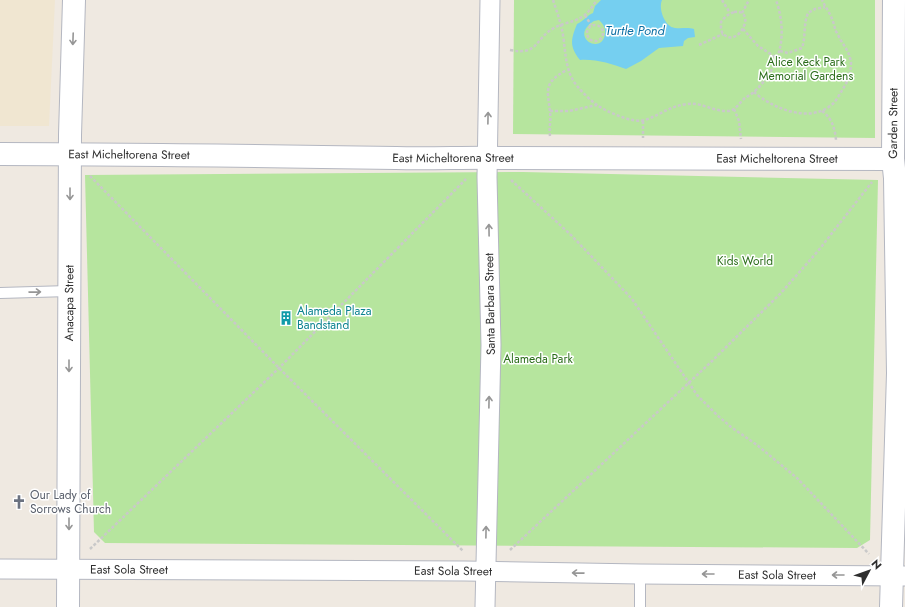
<svg xmlns="http://www.w3.org/2000/svg" width="905" height="607" font-family="Jost,sans-serif">
	<rect width="100%" height="100%" fill="#efe9e1"/>
	<polygon fill="#f0e6d1" points="0,0 55,0 49,126 0,126"/>
	<g fill="#b6e59e">
		<polygon points="514,0 875,0 875,138 513,134"/>
		<polygon points="523,172 878,180 870,540 857,548 105,543 94,532 85,175"/>
	</g>
	<path fill="#75cff0" fill-rule="evenodd" d="M601,0h61c-4,9 3,27 13,28 7,1 12,-1 19,1l1,8 -7,1 -4,3 -1,5 -24,2 -18,13 -15,8c-15,-5 -29,-10 -46,-9 -11,-14 -9,-21 -3,-36 7,-3 10,-9 16,-11l2,-7zM599,20c4,4 7,8 6,14 -3,22 -37,3 -11,-13z"/>
	<g fill="none" stroke-linecap="round" stroke-linejoin="round">
		<defs>
			<g id="lane">
				<polyline points="0,293 69,291"/>
				<polyline points="640,607 640,574"/>
			</g>
			<g id="street">
				<path id="s1" d="M0,569l465,2 175,3 265,2"/>
				<polyline points="485,607 491,345 487,177 490,0"/>
			</g>
			<g id="secondary">
				<path id="s2" d="M0,154c132,0 264,2 396,4 37,1 74,-1 111,0l386,1"/>
				<path id="s3" d="M68,607l2,-472 4,-135"/>
				<path id="s4" d="M891,607l7,-234 -3,-195 -2,-19 1,-159"/>
			</g>
		</defs>
		<use href="#lane" stroke="#b4b7c1" stroke-width="12"/>
		<use href="#street" stroke="#b4b7c1" stroke-width="21"/>
		<use href="#secondary" stroke="#b4b7c1" stroke-width="24"/>
		<g stroke="#c9c9c9" stroke-width="2.5" stroke-dasharray="3 2" stroke-linecap="butt">
			<path d="M553,0c4,12 8,23 10,35 3,19 2,36 14,51 6,7 13,14 20,19 10,7 37,19 48,15 15,-5 25,-14 42,-16 15,-2 27,8 42,7 7,-1 11,-9 16,-13 3,-2 7,-4 10,-7 26,-25 33,-57 21,-91"/>
			<polyline points="722,0 730,13"/>
			<path d="M734,12c23,-3 6,33 -8,24 -6,-3 -5,-9 -5,-14l5,-6z"/>
			<polyline points="742,13 749,0"/>
			<polyline points="585,15 591,25"/>
			<circle cx="595" cy="33" r="8"/>
			<polyline points="743,29 758,46 777,58"/>
			<polyline points="699,45 723,34"/>
			<path d="M510,50c29,6 25,-12 44,-22 11,-6 24,-6 33,-15 4,-4 7,-9 10,-13"/>
			<path d="M780,51l8,2 14,-5c4,-11 1,-23 6,-35l7,-4 10,-2"/>
			<path d="M754,92c18,16 54,31 76,14 5,-3 8,-9 11,-14 6,-9 10,-18 10,-29 -1,-12 -9,-19 -14,-30 -2,-3 -2,-5 -3,-8 -2,-9 -8,-17 -12,-25"/>
			<polyline points="734,109 739,121 741,139"/>
			<polyline points="550,111 569,111 597,105"/>
			<path d="M822,111c10,7 13,18 14,29"/>
			<polyline points="643,121 643,138"/>
			<path d="M550,136c-1,-8 1,-17 0,-25 -3,-22 -6,-29 17,-41"/>
			<polyline points="90,176 279,368 463,551"/>
			<polyline points="511,180 571,235 632,299 689,383 697,395 717,415 731,427 757,445 797,478 869,554"/>
			<polyline points="90,549 279,368 466,179"/>
			<polyline points="510,550 711,362 780,294 818,251 872,182"/>
		</g>
		<use href="#lane" stroke="#fff" stroke-width="10"/>
		<use href="#street" stroke="#fff" stroke-width="19"/>
		<use href="#secondary" stroke="#fff" stroke-width="22"/>
	</g>
	<defs><path id="oneway-shaft" d="M-6 0H5M1.5-3L5.5 0L1.5 3" fill="none" stroke-width="1.6" stroke-linecap="round" stroke-linejoin="round"/></defs>
	<g stroke="#969696">
		<use href="#oneway-shaft" transform="translate(73 39) rotate(92)"/>
		<use href="#oneway-shaft" transform="translate(488 118) rotate(-89)"/>
		<use href="#oneway-shaft" transform="translate(70 194) rotate(90)"/>
		<use href="#oneway-shaft" transform="translate(489 230) rotate(-91)"/>
		<use href="#oneway-shaft" transform="translate(35 292) rotate(-1)"/>
		<use href="#oneway-shaft" transform="translate(69 366) rotate(90)"/>
		<use href="#oneway-shaft" transform="translate(489 402) rotate(-89)"/>
		<use href="#oneway-shaft" transform="translate(69 524) rotate(90)"/>
		<use href="#oneway-shaft" transform="translate(486 532) rotate(-89)"/>
		<use href="#oneway-shaft" transform="translate(578 573) rotate(-179)"/>
		<use href="#oneway-shaft" transform="translate(708 574) rotate(-180)"/>
		<use href="#oneway-shaft" transform="translate(838 575) rotate(-180)"/>
	</g>
	<defs>
		<symbol id="building-bare" viewBox="-9 -9 18 18"><path d="M-4-6H4V6H1V3H-1V6H-4ZM-2.5-4.3h1.7v1.8h-1.7ZM.8-4.3h1.7v1.8H.8ZM-2.5-1h1.7V.8h-1.7ZM.8-1h1.7V.8H.8Z" fill="#0f9aa8" stroke="#fff" stroke-width="2.5" paint-order="stroke"/></symbol>
		<symbol id="church-bare" viewBox="-9 -9 18 18"><path d="M-1.2-6h2.4v3.5h3.3v2.4h-3.3V6h-2.4V-.1h-3.3v-2.4h3.3Z" fill="#6b7280" stroke="#fff" stroke-width="2.5" paint-order="stroke"/></symbol>
	</defs>
	<g fill-rule="evenodd">
		<use href="#building-bare" x="276" y="308" width="20" height="20"/>
		<use href="#church-bare" x="9" y="492" width="20" height="20"/>
	</g>
	<g text-anchor="middle" stroke-width="3" stroke-linejoin="round" paint-order="stroke">
		<g font-size="12" fill="#2c6e1b" stroke="#fff">
			<text x="806" y="66">Alice Keck Park<tspan x="806" dy="14">Memorial Gardens</tspan></text>
			<text x="745" y="265">Kids World</text>
			<text x="538" y="363">Alameda Park</text>
		</g>
		<g font-size="12" fill="#2e2e2e" stroke="#fff">
			<text dy="4" stroke="none"><textPath href="#s4" startOffset="484">Garden Street</textPath></text>
			<text dy="4" stroke="none"><textPath href="#s2" startOffset="129">East Micheltorena Street</textPath></text>
			<text dy="4" stroke="none"><textPath href="#s2" startOffset="453">East Micheltorena Street</textPath></text>
			<text dy="4" stroke="none"><textPath href="#s2" startOffset="777">East Micheltorena Street</textPath></text>
			<text dy="4" stroke="none"><textPath href="#s3" startOffset="304">Anacapa Street</textPath></text>
			<text transform="translate(490 304) rotate(-91)" y="4">Santa Barbara Street</text>
			<text dy="4" stroke="none"><textPath href="#s1" startOffset="129">East Sola Street</textPath></text>
			<text dy="4" stroke="none"><textPath href="#s1" startOffset="453">East Sola Street</textPath></text>
			<text dy="4" stroke="none"><textPath href="#s1" startOffset="777">East Sola Street</textPath></text>
		</g>
		<g font-size="12" fill="#0d838f" stroke="#fff" text-anchor="start">
			<text x="297" y="315">Alameda Plaza<tspan x="297" dy="14">Bandstand</tspan></text>
		</g>
		<g font-size="12" fill="#5b616d" stroke="#fff" text-anchor="start">
			<text x="30" y="499">Our Lady of<tspan x="30" dy="14">Sorrows Church</tspan></text>
		</g>
		<g font-size="13" font-style="italic" fill="#0d6fa3" stroke="#fff">
			<text x="635" y="35">Turtle Pond</text>
		</g>
	</g>
	<g transform="translate(869 571) rotate(49)" stroke="#ffffff" stroke-width="3" paint-order="stroke">
	<path d="M0-3L7 15L0 10L-7 15Z" fill="#2e2e2e"/>
	<text y="-6" font-size="11" font-weight="bold" text-anchor="middle" fill="#2e2e2e">N</text>
	</g>
</svg>
